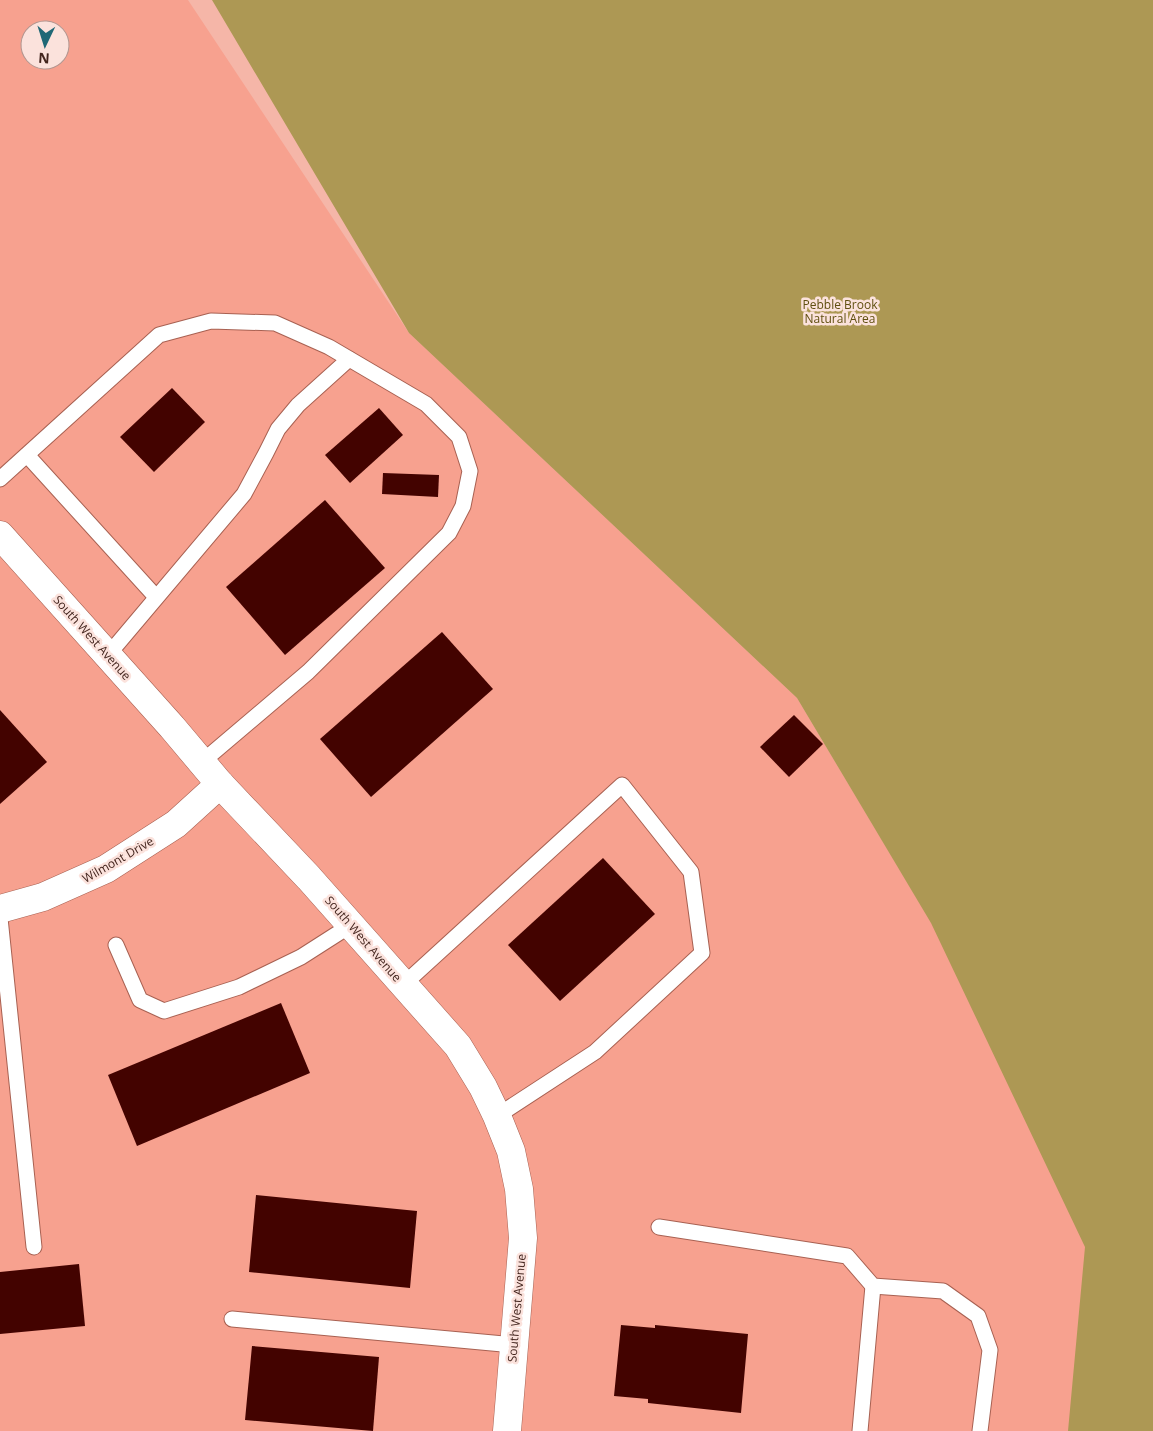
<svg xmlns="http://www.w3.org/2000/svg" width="1153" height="1431" font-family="'Open Sans',sans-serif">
	<rect width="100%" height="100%" fill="#f5b6a8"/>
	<path fill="#f7a18f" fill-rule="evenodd" d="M0,0h188l221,333 388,365 318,532 -17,201h-1098zM30,30h30v30h-30z"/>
	<polygon fill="#ad9854" points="212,0 1153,0 1153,1431 1068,1431 1085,1247 931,923 797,698 409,333"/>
	<g fill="#430300">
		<polygon points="172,388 205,422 154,472 120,437"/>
		<polygon points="379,408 403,435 350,483 325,455"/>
		<polygon points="383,473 439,475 438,497 382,494"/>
		<polygon points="325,500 385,568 285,655 226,587"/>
		<polygon points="442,632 493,689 371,797 320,739"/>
		<polygon points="0,710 47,762 0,804"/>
		<polygon points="794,715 823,744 789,777 760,747"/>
		<polygon points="603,858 655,914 560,1001 508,945"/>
		<polygon points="281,1003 310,1073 137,1146 108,1075"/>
		<polygon points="256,1195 417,1211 410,1288 249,1272"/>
		<polygon points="79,1264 85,1326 0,1334 0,1272"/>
		<polygon points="621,1325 655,1328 655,1325 748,1334 741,1413 648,1403 648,1399 614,1396"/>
		<polygon points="252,1346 379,1357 373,1431 245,1420"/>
	</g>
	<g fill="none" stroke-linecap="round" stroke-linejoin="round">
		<defs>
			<g id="service">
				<polyline points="27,455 156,597"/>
				<polyline points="0,479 159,335 211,321 275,323 329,347 426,404 459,437 470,471 463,506 449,533 308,672 202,762"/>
				<polyline points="108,655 244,494 266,453 278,429 298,405 349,359"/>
				<polyline points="0,918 34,1247"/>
				<polyline points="116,945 140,1000 164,1011 239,987 301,957 351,925"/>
				<polyline points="403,985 622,785 691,872 702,953 595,1052 497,1116"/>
				<polyline points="659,1227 847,1256 873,1286 943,1291 978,1316 990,1350 980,1431"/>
				<polyline points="232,1319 514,1345"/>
				<polyline points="860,1431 873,1286"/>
			</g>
			<g id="minor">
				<polyline points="0,535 172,727 220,784 309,878 458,1046 483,1087 497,1116 511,1151 519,1189 523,1238 507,1431"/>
				<polyline points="0,909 43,897 106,869 176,824 220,784"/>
			</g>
		</defs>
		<use href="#service" stroke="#a86152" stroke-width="17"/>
		<use href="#minor" stroke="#a86152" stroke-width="29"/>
		<use href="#service" stroke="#fff" stroke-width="15"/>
		<use href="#minor" stroke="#fff" stroke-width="28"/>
	</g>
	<g text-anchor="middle" stroke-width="5" stroke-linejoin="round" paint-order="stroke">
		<g font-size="12" fill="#604f10" stroke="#fbe2dc">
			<text x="840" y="309">Pebble Brook<tspan x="840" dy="14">Natural Area</tspan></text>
		</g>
		<g font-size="12" fill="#43251e" stroke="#fbe2dc">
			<text transform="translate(92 638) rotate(48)" y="4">South West Avenue</text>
			<text transform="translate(118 860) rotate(-30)" y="4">Wilmont Drive</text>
			<text transform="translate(363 939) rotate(49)" y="4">South West Avenue</text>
			<text transform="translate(517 1308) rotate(-85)" y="4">South West Avenue</text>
		</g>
	</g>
	<g transform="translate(45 45) rotate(184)"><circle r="24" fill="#fbe2dc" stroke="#b19690"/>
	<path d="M0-4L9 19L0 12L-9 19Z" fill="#206876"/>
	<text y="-8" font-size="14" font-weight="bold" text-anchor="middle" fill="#43251e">N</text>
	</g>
</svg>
